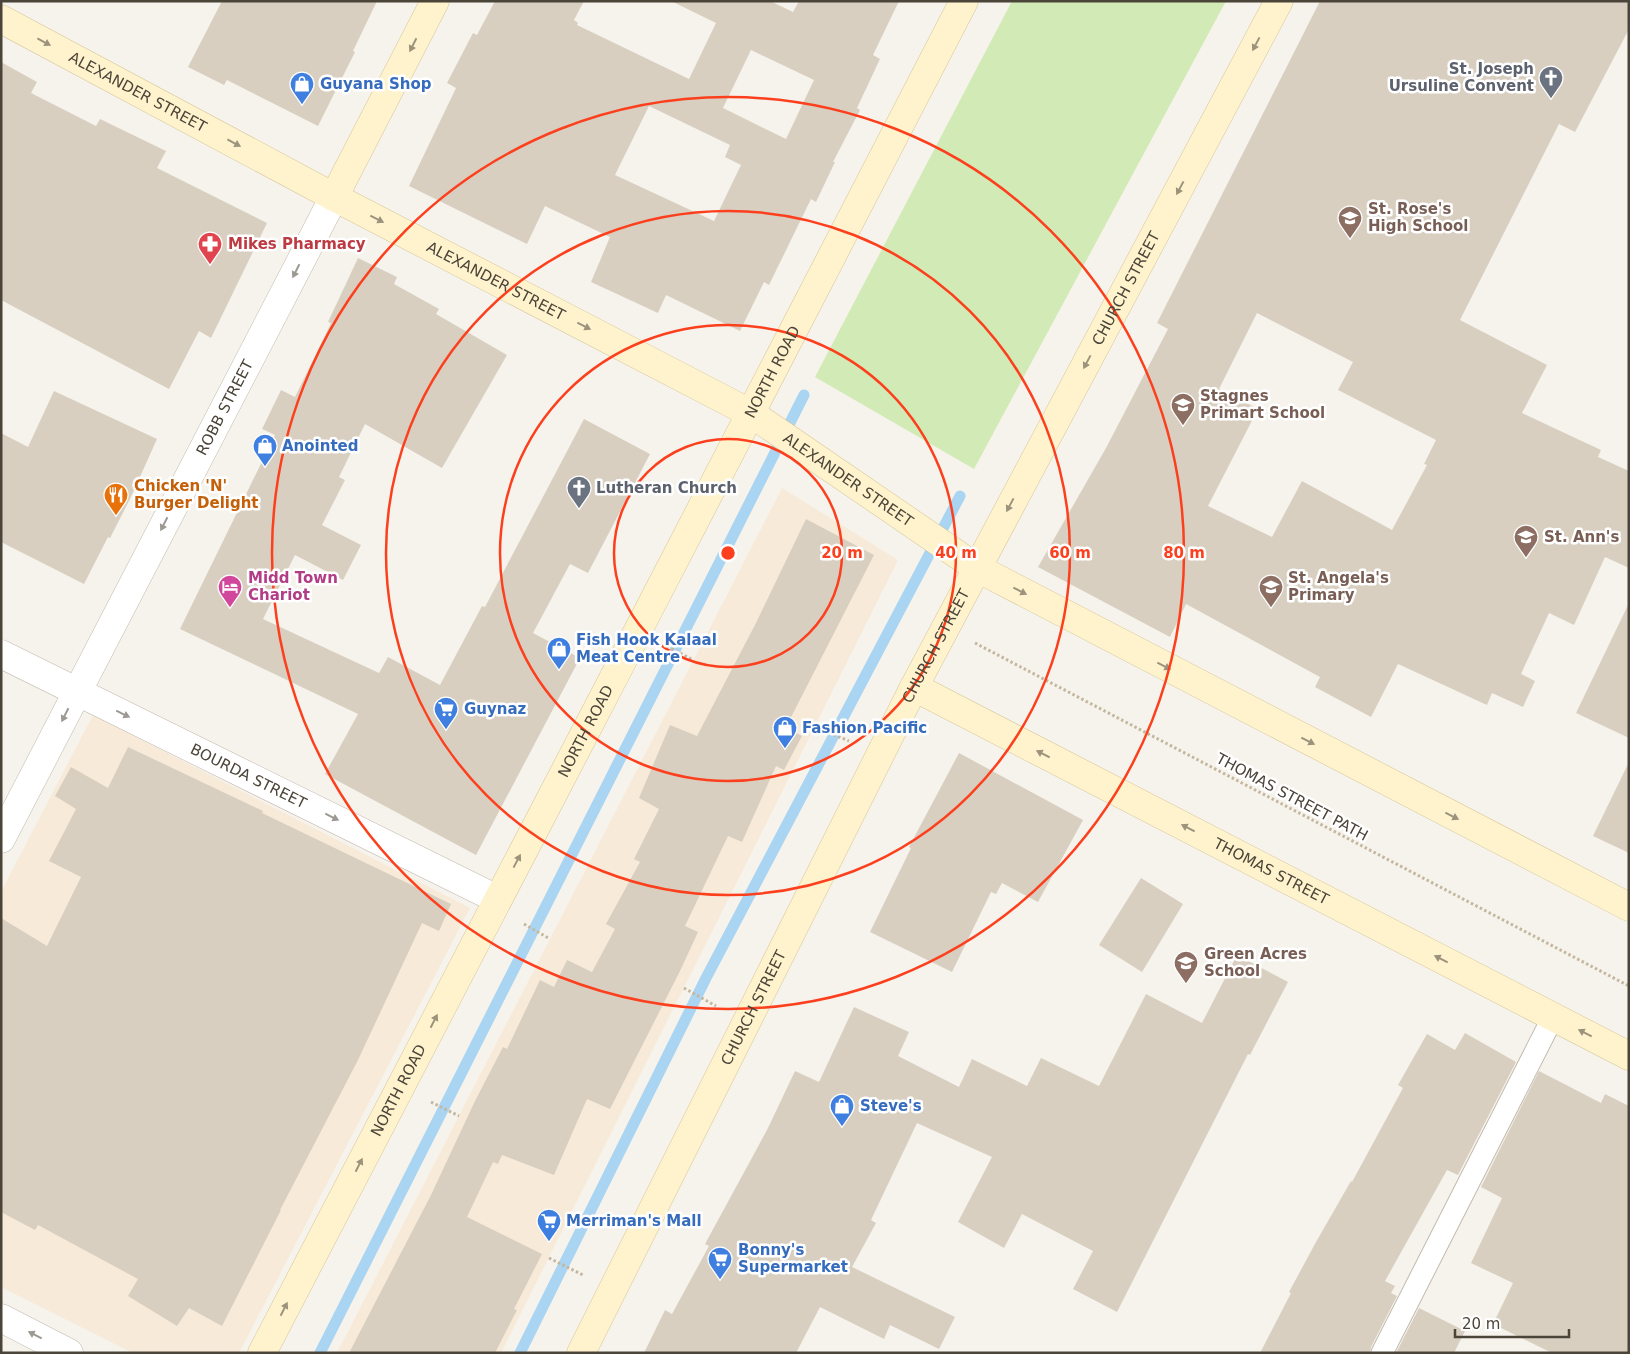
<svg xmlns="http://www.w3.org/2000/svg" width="1630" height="1354" font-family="'DejaVu Sans',sans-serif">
	<rect width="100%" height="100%" fill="#f6f3ec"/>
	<g fill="#f7ead8">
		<polygon points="782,488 898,560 501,1353 337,1353"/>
		<polygon points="93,715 470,908 239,1353 133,1353 1,1287 1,892"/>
	</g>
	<polygon fill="#d2eab5" points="1012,1 1226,1 974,469 815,377"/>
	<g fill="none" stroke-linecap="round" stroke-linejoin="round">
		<g stroke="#a9d4f2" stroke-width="11">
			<polyline points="320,1353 804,395"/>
			<polyline points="520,1353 706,978 960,496"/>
		</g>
	</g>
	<g fill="#d8cfc1" fill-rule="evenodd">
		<polygon points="222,1 377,1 353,51 355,52 318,126 227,80 224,85 188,67"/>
		<path d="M495,1h89l-10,19 4,3 -1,2 112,54 27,-56 -45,-22h99l23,11 6,-11h100l-26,54 7,4 -23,49 3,2 -27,52h2l-19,40 -5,-3 -42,86 -5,-3 -24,49 -74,-36 -8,18 -67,-31 19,-45 -65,-31 -18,38 -118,-58 47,-98 -9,-5 26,-50 4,2zM751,50l63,30 -28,59 -63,-31zM649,106l81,39 -5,12 16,8 -27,56 -99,-46z"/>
		<path d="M1320,1h309v28l-54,103 -16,-8 -99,196 87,45 -25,48 79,37 -3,7 31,14v97l-24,-11 -31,68 -25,-12 -28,61 14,7 -12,26 -31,-14 -5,12 -89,-41 -27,53 -56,-30 5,-10 -134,-73 -16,33 -132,-70 68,-119 62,-119 -11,-6zM1257,313l96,49 -15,28 98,50 -12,24 3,1 -35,65 -90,-49 -30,56 -64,-31 50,-97 -39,-20z"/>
		<polygon points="1,62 37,82 31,93 96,126 100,119 166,151 157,168 267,223 211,338 199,331 169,389 1,300"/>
		<polygon points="358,258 397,277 394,284 439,309 436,314 507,355 442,468 365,424 339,477 345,480 322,525 361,545 343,580 295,555 263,619 379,673 388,657 440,685 482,606 485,607 584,419 650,454 588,573 570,564 533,633 580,658 476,855 325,774 358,714 180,629 275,435 262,429 281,390 295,397 331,323 328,322"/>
		<polygon points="54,391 157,439 130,499 110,538 108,537 84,584 1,542 1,433 28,447"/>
		<polygon points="806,519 874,555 786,727 802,736 784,770 776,766 742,842 728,836 685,926 698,932 680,971 610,1109 587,1099 554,1175 502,1155 498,1164 493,1162 467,1217 542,1254 514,1309 517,1310 495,1353 349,1353 431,1195 475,1101 503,1047 507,1049 540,980 554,987 567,960 592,972 615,929 606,924 640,862 634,859 659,809 639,798 670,725 697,736 756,623"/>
		<polygon points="1629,603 1629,738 1576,713"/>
		<polygon points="128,747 263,811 262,813 451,904 439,931 422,923 358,1060 280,1210 281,1210 222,1326 189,1308 177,1326 128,1296 138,1279 38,1225 35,1230 1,1212 1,918 47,946 81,877 49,861 76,809 55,796 71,767 108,788"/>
		<polygon points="959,753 1083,820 1038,902 1002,883 996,894 991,892 952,972 870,932 911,848 909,847"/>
		<polygon points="1629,762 1629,853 1593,836"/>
		<polygon points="1141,878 1183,904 1142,972 1099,945"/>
		<polygon points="1237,955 1288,982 1250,1055 1248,1054 1117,1312 1073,1289 1093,1251 1022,1214 1004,1248 958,1222 992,1157 917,1123 871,1220 876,1223 852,1267 955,1317 939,1349 890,1325 884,1339 820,1307 796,1353 644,1353 665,1310 672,1314 709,1246 705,1244 767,1130 795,1071 819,1082 854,1007 909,1032 898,1056 959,1087 972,1059 1027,1086 1041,1058 1099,1086 1146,994 1202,1023"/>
		<polygon points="1465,1033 1516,1062 1458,1175 1447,1170 1385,1281 1395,1286 1391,1293 1397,1296 1371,1347 1370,1353 1260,1353 1291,1293 1289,1292 1316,1242 1351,1181 1352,1182 1403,1088 1398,1085 1427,1034 1455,1050"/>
		<polygon points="1539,1071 1601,1103 1605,1094 1629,1106 1629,1353 1552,1353 1493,1324 1513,1283 1471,1263 1502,1198 1481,1187"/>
		<polygon points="1419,1308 1465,1331 1454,1353 1396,1353"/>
	</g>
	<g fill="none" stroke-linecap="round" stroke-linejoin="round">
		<defs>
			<polyline id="lane" points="1382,1353 1553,1017"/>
			<g id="street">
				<path id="s1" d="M1,654l496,245"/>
				<path id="s2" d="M1,839l333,-642"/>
				<polyline points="1,1318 69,1353"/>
			</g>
			<g id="secondary">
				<path id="s3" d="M1,19l333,178 418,217 225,154 652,339"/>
				<polyline points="334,197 435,1"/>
				<path id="s4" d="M914,687l715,369"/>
				<path id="s5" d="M262,1353c234,-451 470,-900 702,-1352"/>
				<path id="s6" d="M581,1353l333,-666 365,-686"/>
			</g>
		</defs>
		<use href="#lane" stroke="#c2bbae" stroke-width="23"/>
		<use href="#street" stroke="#c2bbae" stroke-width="29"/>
		<use href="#secondary" stroke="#d6c79b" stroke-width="29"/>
		<g stroke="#c4b79f" stroke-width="3" stroke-dasharray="2.5 2.5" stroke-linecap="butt">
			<polyline points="975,643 1629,986"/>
			<polyline points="667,646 693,660"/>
			<polyline points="815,727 849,741"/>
			<polyline points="524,924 550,939"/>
			<polyline points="684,988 716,1006"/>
			<polyline points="431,1102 459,1116"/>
			<polyline points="549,1258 583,1275"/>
		</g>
		<use href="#lane" stroke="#fff" stroke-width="21"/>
		<use href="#street" stroke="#fff" stroke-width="28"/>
		<use href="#secondary" stroke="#fff3cd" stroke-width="28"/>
	</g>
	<defs><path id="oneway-solid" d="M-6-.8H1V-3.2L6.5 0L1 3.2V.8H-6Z" transform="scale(1.25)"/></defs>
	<g fill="#9c937c">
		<use href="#oneway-solid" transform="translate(44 42) rotate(28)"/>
		<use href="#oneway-solid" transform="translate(1256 44) rotate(118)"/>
		<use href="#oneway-solid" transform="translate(413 45) rotate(117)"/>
		<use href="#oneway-solid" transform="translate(234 143) rotate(28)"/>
		<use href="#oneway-solid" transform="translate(1180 188) rotate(118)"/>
		<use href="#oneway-solid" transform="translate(377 219) rotate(27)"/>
		<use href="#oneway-solid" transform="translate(584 326) rotate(27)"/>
		<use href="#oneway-solid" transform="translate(1087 362) rotate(118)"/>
		<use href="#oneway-solid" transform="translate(1010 505) rotate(118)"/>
		<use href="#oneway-solid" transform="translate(1020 591) rotate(27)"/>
		<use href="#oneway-solid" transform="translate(1164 666) rotate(27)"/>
		<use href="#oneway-solid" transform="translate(1308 741) rotate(27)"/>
		<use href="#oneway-solid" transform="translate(1043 754) rotate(-153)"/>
		<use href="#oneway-solid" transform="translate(1452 816) rotate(27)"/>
		<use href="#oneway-solid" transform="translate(1188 828) rotate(-153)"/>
		<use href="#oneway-solid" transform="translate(517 861) rotate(-62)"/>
		<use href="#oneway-solid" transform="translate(1441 959) rotate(-153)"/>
		<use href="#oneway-solid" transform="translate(434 1021) rotate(-63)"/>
		<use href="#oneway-solid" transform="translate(1585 1033) rotate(-153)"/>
		<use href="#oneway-solid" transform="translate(359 1165) rotate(-63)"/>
		<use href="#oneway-solid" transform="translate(284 1309) rotate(-63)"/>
	</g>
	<g fill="#9c9892">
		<use href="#oneway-solid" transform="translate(296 271) rotate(117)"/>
		<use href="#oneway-solid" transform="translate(164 524) rotate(117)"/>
		<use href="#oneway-solid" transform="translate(123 714) rotate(26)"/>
		<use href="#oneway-solid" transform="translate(65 715) rotate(117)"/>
		<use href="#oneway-solid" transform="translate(332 817) rotate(26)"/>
		<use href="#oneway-solid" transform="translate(35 1335) rotate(-153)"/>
	</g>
	<g fill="none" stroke="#fc3f1d" stroke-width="2.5">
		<circle cx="728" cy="553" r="114"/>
		<circle cx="728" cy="553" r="228"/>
		<circle cx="728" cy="553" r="342"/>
		<circle cx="728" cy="553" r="456"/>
	</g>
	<defs>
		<symbol id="church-pin" viewBox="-11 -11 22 30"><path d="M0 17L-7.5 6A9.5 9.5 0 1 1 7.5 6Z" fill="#6b7280" stroke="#fff"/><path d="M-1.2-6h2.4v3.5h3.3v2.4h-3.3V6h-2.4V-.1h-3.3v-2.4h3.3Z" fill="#fff"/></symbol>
		<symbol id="shop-pin" viewBox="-11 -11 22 30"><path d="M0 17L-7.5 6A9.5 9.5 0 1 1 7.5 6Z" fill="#3f7fe0" stroke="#fff"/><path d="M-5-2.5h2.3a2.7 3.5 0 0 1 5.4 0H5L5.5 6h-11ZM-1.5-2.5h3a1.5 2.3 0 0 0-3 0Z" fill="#fff"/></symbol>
		<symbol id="school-pin" viewBox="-11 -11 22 30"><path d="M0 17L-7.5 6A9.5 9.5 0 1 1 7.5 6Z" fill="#8d6e63" stroke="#fff"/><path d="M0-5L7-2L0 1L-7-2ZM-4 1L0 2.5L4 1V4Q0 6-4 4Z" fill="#fff"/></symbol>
		<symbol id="pharmacy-pin" viewBox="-11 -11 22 30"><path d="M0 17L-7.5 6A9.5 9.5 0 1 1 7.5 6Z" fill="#e0444e" stroke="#fff"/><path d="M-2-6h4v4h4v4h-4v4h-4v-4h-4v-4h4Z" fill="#fff"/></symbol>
		<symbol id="restaurant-pin" viewBox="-11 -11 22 30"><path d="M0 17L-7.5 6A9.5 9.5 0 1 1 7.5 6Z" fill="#e8710a" stroke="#fff"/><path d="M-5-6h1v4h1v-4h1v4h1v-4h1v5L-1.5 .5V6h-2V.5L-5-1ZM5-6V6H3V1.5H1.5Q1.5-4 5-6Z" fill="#fff"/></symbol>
		<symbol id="hotel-pin" viewBox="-11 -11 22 30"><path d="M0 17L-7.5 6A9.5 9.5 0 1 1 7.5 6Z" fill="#d1479c" stroke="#fff"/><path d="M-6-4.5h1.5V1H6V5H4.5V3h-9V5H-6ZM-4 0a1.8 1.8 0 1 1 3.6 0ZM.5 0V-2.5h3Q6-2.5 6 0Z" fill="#fff"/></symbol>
		<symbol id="supermarket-pin" viewBox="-11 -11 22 30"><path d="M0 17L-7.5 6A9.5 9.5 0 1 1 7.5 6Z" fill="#3f7fe0" stroke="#fff"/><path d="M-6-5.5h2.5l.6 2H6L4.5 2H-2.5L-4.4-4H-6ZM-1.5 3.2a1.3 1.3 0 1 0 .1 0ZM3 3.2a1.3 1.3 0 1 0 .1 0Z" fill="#fff"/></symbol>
	</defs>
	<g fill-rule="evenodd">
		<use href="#church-pin" x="1537" y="64" width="28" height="38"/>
		<use href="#shop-pin" x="288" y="70" width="28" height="38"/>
		<use href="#school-pin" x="1336" y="204" width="28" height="38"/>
		<use href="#pharmacy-pin" x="196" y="230" width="28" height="38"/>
		<use href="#school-pin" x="1169" y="391" width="28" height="38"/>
		<use href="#shop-pin" x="251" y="432" width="28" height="38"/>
		<use href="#church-pin" x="565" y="474" width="28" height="38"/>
		<use href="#restaurant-pin" x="102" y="481" width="28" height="38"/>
		<use href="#school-pin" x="1512" y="523" width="28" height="38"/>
		<use href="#hotel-pin" x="216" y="573" width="28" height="38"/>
		<use href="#school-pin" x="1257" y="573" width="28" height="38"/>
		<use href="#shop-pin" x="545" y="635" width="28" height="38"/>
		<use href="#supermarket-pin" x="432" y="695" width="28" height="38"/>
		<use href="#shop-pin" x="771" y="714" width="28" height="38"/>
		<use href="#school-pin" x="1172" y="949" width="28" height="38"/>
		<use href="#shop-pin" x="828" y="1092" width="28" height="38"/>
		<use href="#supermarket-pin" x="535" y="1207" width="28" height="38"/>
		<use href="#supermarket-pin" x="706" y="1245" width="28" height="38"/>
	</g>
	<g text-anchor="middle" stroke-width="5" stroke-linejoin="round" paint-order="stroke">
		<g font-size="15" font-weight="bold" fill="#5b616d" stroke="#fff" text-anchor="end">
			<text x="1534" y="74">St. Joseph<tspan x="1534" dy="17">Ursuline Convent</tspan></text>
			<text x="596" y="493" text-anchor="start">Lutheran Church</text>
		</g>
		<g font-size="15" font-weight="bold" fill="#366cbe" stroke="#fff" text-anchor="start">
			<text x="320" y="89">Guyana Shop</text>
			<text x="282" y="451">Anointed</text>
			<text x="576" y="645">Fish Hook Kalaal<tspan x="576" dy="17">Meat Centre</tspan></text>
			<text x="464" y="714">Guynaz</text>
			<text x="802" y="733">Fashion Pacific</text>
			<text x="860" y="1111">Steve's</text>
			<text x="566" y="1226">Merriman's Mall</text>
			<text x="738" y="1255">Bonny's<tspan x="738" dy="17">Supermarket</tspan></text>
		</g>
		<g font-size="15" fill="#4b4439" stroke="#fff">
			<text dy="5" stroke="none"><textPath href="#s3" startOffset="155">ALEXANDER STREET</textPath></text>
			<text dy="5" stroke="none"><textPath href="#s3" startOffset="560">ALEXANDER STREET</textPath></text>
			<text dy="5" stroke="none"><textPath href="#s6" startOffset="1196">CHURCH STREET</textPath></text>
			<text dy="5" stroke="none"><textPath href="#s5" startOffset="1106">NORTH ROAD</textPath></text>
			<text dy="5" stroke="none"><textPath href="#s2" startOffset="486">ROBB STREET</textPath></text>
			<text dy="5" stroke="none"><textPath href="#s3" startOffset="965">ALEXANDER STREET</textPath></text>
			<text dy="5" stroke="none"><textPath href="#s6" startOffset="791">CHURCH STREET</textPath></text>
			<text dy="5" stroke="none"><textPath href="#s5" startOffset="701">NORTH ROAD</textPath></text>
			<text dy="5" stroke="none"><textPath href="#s1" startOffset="276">BOURDA STREET</textPath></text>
			<text transform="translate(1292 797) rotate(28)" y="5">THOMAS STREET PATH</text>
			<text dy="5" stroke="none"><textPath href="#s4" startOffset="402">THOMAS STREET</textPath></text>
			<text dy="5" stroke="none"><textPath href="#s6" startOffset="386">CHURCH STREET</textPath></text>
			<text dy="5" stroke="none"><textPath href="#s5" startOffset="296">NORTH ROAD</textPath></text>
		</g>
		<g font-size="15" font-weight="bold" fill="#785e54" stroke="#fff" text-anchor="start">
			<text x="1368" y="214">St. Rose's<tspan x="1368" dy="17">High School</tspan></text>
			<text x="1200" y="401">Stagnes<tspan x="1200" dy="17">Primart School</tspan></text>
			<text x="1544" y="542">St. Ann's</text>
			<text x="1288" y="583">St. Angela's<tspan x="1288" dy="17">Primary</tspan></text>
			<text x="1204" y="959">Green Acres<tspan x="1204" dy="17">School</tspan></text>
		</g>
		<g font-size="15" font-weight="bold" fill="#be3a42" stroke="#fff" text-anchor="start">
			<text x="228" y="249">Mikes Pharmacy</text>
		</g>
		<g font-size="15" font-weight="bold" fill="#c56008" stroke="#fff" text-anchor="start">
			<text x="134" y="491">Chicken 'N'<tspan x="134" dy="17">Burger Delight</tspan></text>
		</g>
		<g font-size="15" font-weight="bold" fill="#b23c85" stroke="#fff" text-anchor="start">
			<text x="248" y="583">Midd Town<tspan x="248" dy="17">Chariot</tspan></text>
		</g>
	</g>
	<circle cx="728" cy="553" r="8" fill="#fc3f1d" stroke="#fff" stroke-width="2.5"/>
	<g font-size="15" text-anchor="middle" font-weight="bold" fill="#fc3f1d" stroke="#fff" stroke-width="5" stroke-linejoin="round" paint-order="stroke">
		<text x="842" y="558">20 m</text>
		<text x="956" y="558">40 m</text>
		<text x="1070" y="558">60 m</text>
		<text x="1184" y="558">80 m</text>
	</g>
	<rect width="1630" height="1354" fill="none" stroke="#4b4439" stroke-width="5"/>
	<path d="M1455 1329v8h114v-8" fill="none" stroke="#4b4439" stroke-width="2.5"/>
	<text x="1462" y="1329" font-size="15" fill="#4b4439" stroke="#ffffff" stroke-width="4" paint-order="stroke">20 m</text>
</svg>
